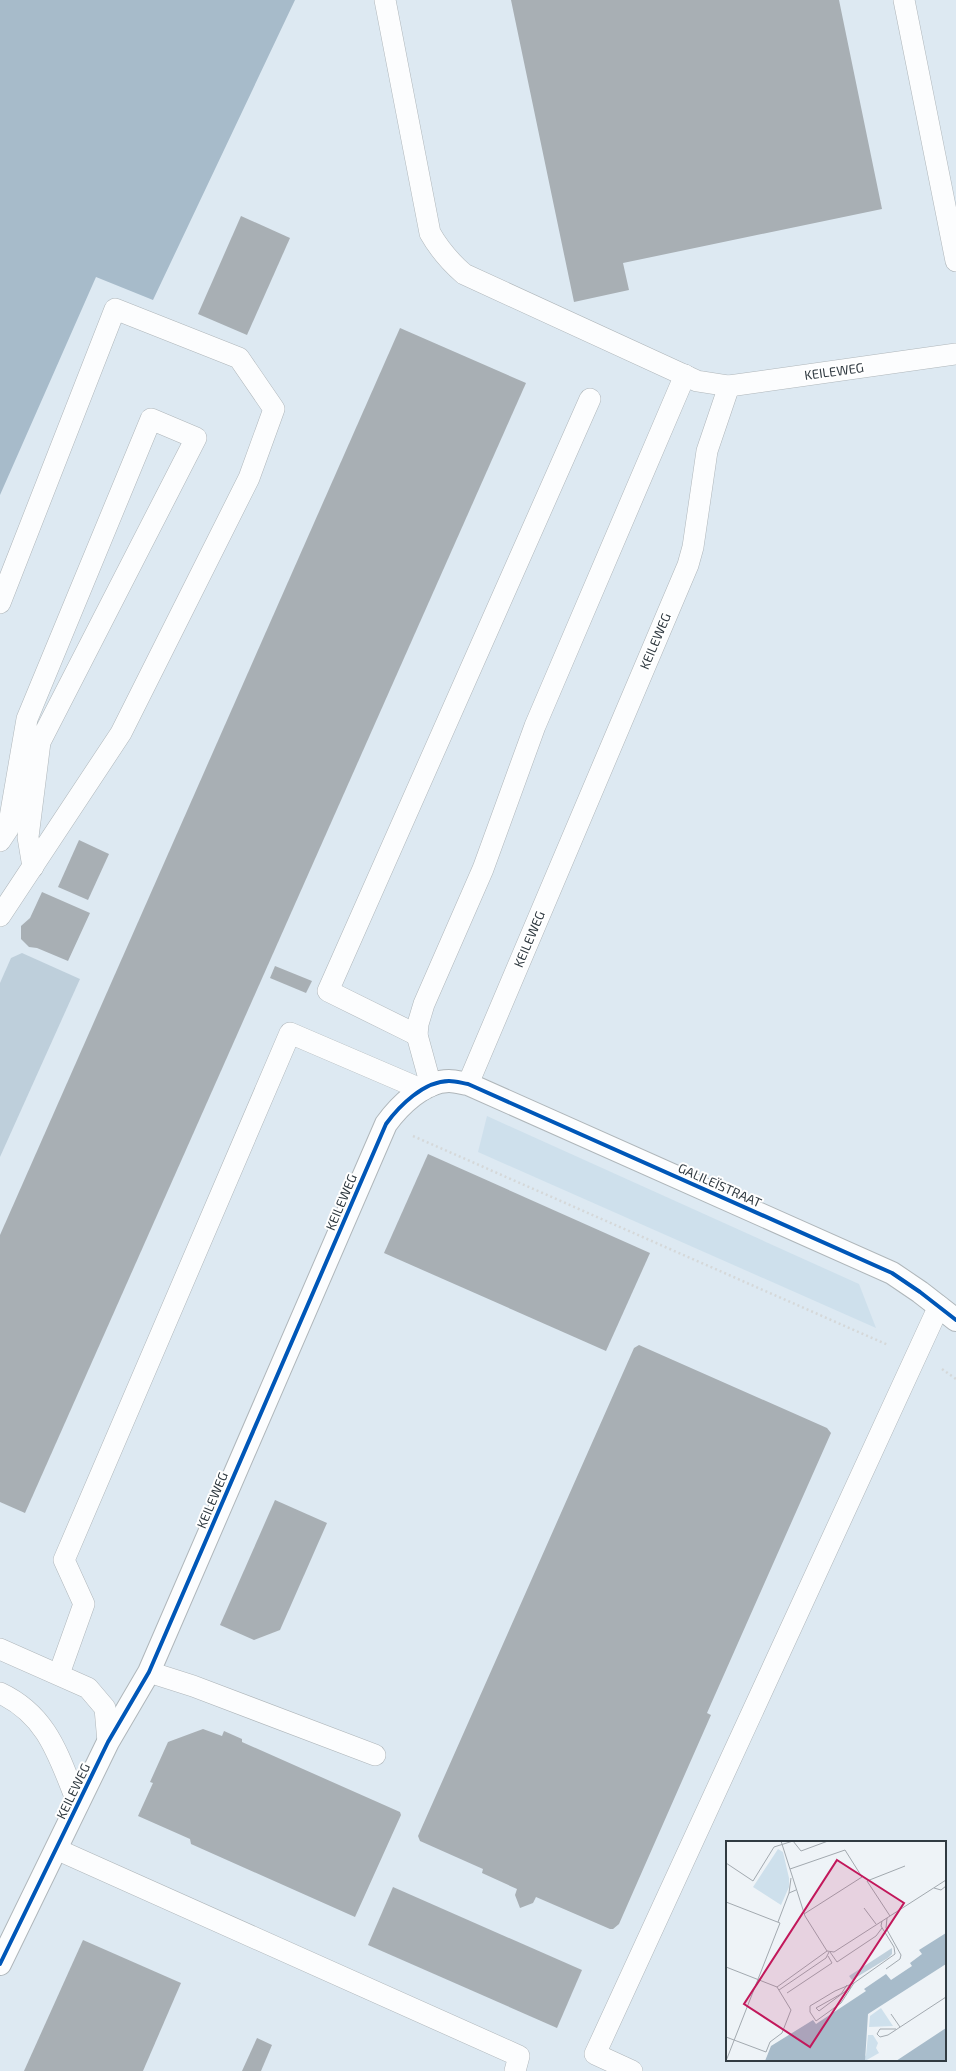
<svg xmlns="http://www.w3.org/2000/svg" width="956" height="2071" font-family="'Exo 2',sans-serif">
	<rect width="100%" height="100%" fill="#eef3f7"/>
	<path fill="#dde9f2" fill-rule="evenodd" d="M0,0h956v2071h-956zM727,1842h218v218h-218z"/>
	<polygon fill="#cee0ec" points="487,1116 859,1284 876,1328 478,1152"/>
	<polygon fill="#becfdb" points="22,953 80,979 0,1157 0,983 11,958"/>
	<polygon fill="#a7bbca" points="0,0 295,0 153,300 96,277 0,495"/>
	<g fill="#a8afb4">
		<polygon points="511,0 839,0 882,209 623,263 629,290 574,302"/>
		<polygon points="241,216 290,238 247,335 198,314"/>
		<polygon points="400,328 526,383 25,1513 0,1502 0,1235"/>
		<polygon points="79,840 109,854 88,900 58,887"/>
		<polygon points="42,892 90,913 68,961 37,948 29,947 21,939 21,926 30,918"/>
		<polygon points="275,966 312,981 306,993 270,978"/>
		<polygon points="428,1154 650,1253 606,1351 384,1253"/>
		<polygon points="639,1345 827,1428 831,1433 707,1713 711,1715 619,1924 613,1929 610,1929 536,1897 533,1903 520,1908 515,1895 517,1889 482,1873 483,1869 420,1841 418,1836 634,1348"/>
		<polygon points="275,1500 327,1523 280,1630 254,1640 220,1625"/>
		<polygon points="203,1729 222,1736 224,1731 242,1739 242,1742 400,1812 401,1815 355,1917 191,1844 190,1839 138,1816 153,1783 150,1782 168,1742"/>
		<polygon points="393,1887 582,1970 557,2028 368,1945"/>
		<polygon points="83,1940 181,1983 143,2071 24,2071"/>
		<polygon points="257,2038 272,2045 261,2071 242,2071"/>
	</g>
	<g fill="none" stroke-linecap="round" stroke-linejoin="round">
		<defs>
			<g id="lane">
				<path d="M385,0l45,233c9,16 19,28 34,41l233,107 32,5 227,-32"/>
				<polyline points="904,0 956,261"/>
				<polyline points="0,603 115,309 239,358 274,409 249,478 121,733 0,916"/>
				<polyline points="0,841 8,829 27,719 151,419 196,438 40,742 28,837 33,867"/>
				<polyline points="417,1035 328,991 590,399"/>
				<polyline points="468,1084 688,565 693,547 707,451 729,386"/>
				<polyline points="431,1086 417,1035 418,1024 424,1004 483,869 535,726 685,375"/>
				<polyline points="0,1649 88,1688 105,1708 108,1742"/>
				<polyline points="149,1672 193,1686 375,1755"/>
				<polyline points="59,1674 84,1604 64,1560 290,1033 423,1090"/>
				<path d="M0,1693c49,23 59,65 78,111"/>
				<polyline points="56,1849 519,2056 515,2071"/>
				<polyline points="632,2071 595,2054 939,1306"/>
			</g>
			<path id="street" d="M0,1964l108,-222 41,-70 237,-548c13,-18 38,-43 63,-43 6,0 13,2 19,3l424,189 28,19 36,28"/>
		</defs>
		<use href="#lane" stroke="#afb6ba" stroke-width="22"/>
		<use href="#street" stroke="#afb6ba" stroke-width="24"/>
		<g stroke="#d5d8d9" stroke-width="2.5" stroke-dasharray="2 3" stroke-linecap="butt">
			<polyline points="413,1136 888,1345"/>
			<polyline points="942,1369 956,1379"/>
		</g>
		<use href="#lane" stroke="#fcfdfe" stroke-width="21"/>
		<use href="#street" stroke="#fcfdfe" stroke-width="22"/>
		<defs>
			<path id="cycleway" d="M0,1964l108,-222 41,-70 237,-548c13,-18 38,-43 63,-43 6,0 13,2 19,3l424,189 28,19 36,28"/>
		</defs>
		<use href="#cycleway" stroke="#fff" stroke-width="6"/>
		<use href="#cycleway" stroke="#0057b8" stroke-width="4"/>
	</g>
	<g text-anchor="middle" stroke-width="4" stroke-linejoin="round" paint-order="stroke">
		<g font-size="13" fill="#313b42" stroke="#fff">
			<text transform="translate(834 371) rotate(-8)" y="5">KEILEWEG</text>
			<text transform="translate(655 641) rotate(-67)" y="5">KEILEWEG</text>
			<text transform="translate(529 939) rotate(-67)" y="5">KEILEWEG</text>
			<text transform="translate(720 1185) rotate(24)" y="5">GALILEÏSTRAAT</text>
			<text transform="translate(341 1202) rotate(-67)" y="5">KEILEWEG</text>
			<text transform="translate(212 1500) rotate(-67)" y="5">KEILEWEG</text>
			<text transform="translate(73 1791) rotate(-64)" y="5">KEILEWEG</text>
		</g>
	</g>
	<g transform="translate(726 1841)">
		<rect width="220" height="220" fill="#eef3f7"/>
		<path d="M52,8l5,3 6,26v9l-8,18 -28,-18zM155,167l12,18 -24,1 1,-11zM142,194h5l5,8 -2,5 3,5 -14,8 -2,-1 3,-5z" fill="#cee0ec"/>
		<path d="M166,107v6l-4,4 -36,22 -3,-4z" fill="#becfdb"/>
		<path d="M220,92v31l-78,50 -3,47h-100l6,-15 42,-26 3,4 50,-33 -2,-2 22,-15 5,6 21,-14 -2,-3 12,-9 -3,-4zM220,187v33h-50z" fill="#a7bbca"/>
		<path fill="none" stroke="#a2a9af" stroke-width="1" d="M55,0l24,75 22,35M0,22l27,18 21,-34 19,-6 8,10 27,-10M64,28l55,-19 17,27 -58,37M65,37l-2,15 7,-3M208,47l7,2 5,-4M0,61l54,21 -54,138M138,67l12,16M164,75l-23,-35 38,-15M52,81l11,-29M104,111l7,10 39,-26 6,-8M0,126l51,20 14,23 -9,23 -12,9 -4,10 -40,-15M160,128l14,-10 1,-4 -15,-27 1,-10M128,142l-13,20 -25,18 -6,-9v-6l25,-15zM128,142l41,-29 -1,-7 -13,-21 1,-5M121,144l-6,9 -25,14 3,3 32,-24M51,146l50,-36 7,1 112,-72M53,149l47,-32 3,-6M61,152l45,-30 -4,-7M165,173l9,13M170,188h-16l-3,5 3,3 8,-2 58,-38"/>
		<path fill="#c2185b" fill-opacity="0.15" stroke="#c2185b" stroke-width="2" d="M111,19l67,43 -94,144 -66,-43z"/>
		<rect width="220" height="220" fill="none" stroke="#313b42" stroke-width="2"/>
	</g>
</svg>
